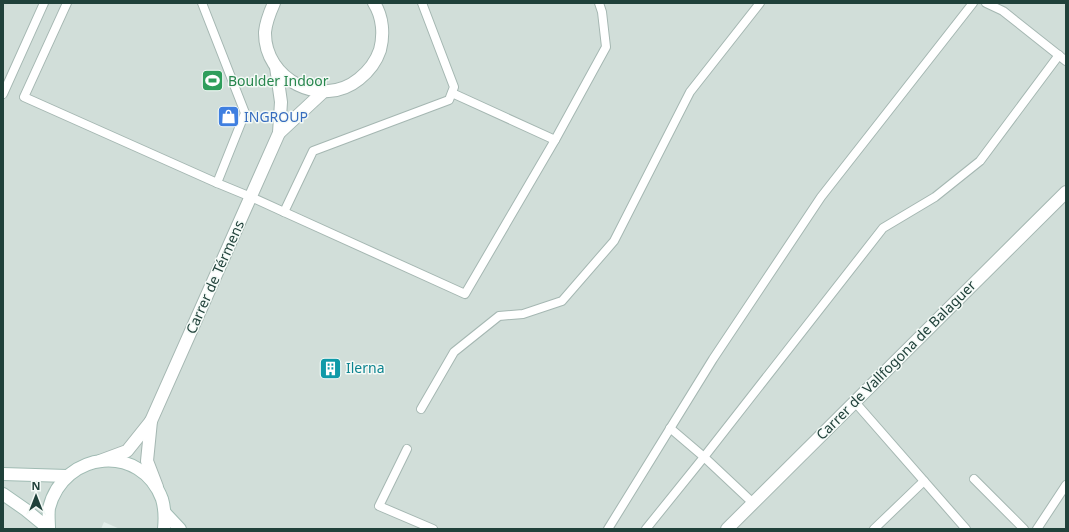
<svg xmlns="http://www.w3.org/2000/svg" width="1069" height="532" font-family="'Noto Sans',sans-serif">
	<rect width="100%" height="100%" fill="#e3eeea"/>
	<polygon fill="#d1ded9" points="3,3 1066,3 1066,529 120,529 104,522 101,529 3,529"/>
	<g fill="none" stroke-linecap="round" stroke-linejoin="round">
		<defs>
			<g id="lane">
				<polyline points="67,3 24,97 217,183"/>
				<polyline points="202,3 245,113 217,183 251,197 284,212 313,151 449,100 454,87 422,3"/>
				<polyline points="986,3 1003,11 1066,61"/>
				<polyline points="452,93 555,140"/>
				<polyline points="3,94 44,3"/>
				<polyline points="284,212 465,294 555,140 606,47 602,12 599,3"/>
				<polyline points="854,401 966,529"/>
				<polyline points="421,409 454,352 499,316 523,314 562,301 614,241 690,92 760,3"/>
				<polyline points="670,428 704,457 753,503"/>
				<polyline points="407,449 379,506 433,529"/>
				<polyline points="974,479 1024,529"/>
				<polyline points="608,529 713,359 821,197 973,3"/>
				<polyline points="646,529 704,457 883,228 935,197 980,161 1059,55"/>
				<polyline points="874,529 924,481"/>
				<polyline points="1037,529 1066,485"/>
			</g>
			<g id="street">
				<path d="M274,3c-4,9 -8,18 -9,29 -1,48 57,77 94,47 10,-8 17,-17 21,-29 4,-15 3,-33 -6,-47"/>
				<polyline points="279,133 323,92"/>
				<polyline points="151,421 147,461 157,487"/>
				<polyline points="100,461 127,451 151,421 279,133 281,102 276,67"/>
				<polyline points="727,529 1066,192"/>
			</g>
			<g id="secondary">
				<polyline points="3,474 67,476"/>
				<polyline points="3,494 26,510 49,529"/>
				<polyline points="165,513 180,529"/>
				<path d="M49,529c0,-7 -1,-15 0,-21 15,-58 92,-65 113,-9 3,10 3,20 2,30"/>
			</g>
		</defs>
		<use href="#lane" stroke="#a5b7b2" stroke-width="10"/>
		<use href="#street" stroke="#a5b7b2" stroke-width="14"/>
		<use href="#secondary" stroke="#a0bbb3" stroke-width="14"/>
		<use href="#lane" stroke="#fff" stroke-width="8"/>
		<use href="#street" stroke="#fff" stroke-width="12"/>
		<use href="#secondary" stroke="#fff" stroke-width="12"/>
	</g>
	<defs>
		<symbol id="stadium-square" viewBox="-11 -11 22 22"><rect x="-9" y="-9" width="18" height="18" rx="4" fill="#2e9e5b" stroke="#f4faf7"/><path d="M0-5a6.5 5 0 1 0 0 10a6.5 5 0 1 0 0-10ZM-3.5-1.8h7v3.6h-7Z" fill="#fff"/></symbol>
		<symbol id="shop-square" viewBox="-11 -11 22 22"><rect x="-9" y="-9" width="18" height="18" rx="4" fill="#3f7fe0" stroke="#f4faf7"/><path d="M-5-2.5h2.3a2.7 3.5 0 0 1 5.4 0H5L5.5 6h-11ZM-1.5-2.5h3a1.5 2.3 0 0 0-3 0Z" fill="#fff"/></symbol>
		<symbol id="building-square" viewBox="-11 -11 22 22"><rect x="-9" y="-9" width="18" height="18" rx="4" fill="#0f9aa8" stroke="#f4faf7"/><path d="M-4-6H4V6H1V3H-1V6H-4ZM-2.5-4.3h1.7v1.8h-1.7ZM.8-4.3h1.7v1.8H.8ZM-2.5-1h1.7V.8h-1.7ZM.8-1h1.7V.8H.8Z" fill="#fff"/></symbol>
	</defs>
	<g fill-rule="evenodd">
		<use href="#stadium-square" x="200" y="68" width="25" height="25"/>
		<use href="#shop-square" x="216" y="104" width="25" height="25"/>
		<use href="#building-square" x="318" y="356" width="25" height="25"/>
	</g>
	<g text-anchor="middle" stroke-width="3" stroke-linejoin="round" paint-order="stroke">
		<g font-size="14" fill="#27864d" stroke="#f4faf7" text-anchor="start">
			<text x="228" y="86">Boulder Indoor</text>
		</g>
		<g font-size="14" fill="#366cbe" stroke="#f4faf7" text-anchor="start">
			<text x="244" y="122">INGROUP</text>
		</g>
		<g font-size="14" fill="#20413a" stroke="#f4faf7">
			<text transform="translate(215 277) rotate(-66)" y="5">Carrer de Térmens</text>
			<text transform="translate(896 360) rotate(-45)" y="5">Carrer de Vallfogona de Balaguer</text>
		</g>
		<g font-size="14" fill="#0d838f" stroke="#f4faf7" text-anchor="start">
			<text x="346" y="373">Ilerna</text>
		</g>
	</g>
	<rect width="1069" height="532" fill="none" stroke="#20413a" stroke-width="8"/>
	<g transform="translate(36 496)" stroke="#f4faf7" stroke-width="3" paint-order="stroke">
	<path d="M0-3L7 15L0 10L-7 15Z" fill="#20413a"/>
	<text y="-6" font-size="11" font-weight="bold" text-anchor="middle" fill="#20413a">N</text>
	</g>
</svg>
